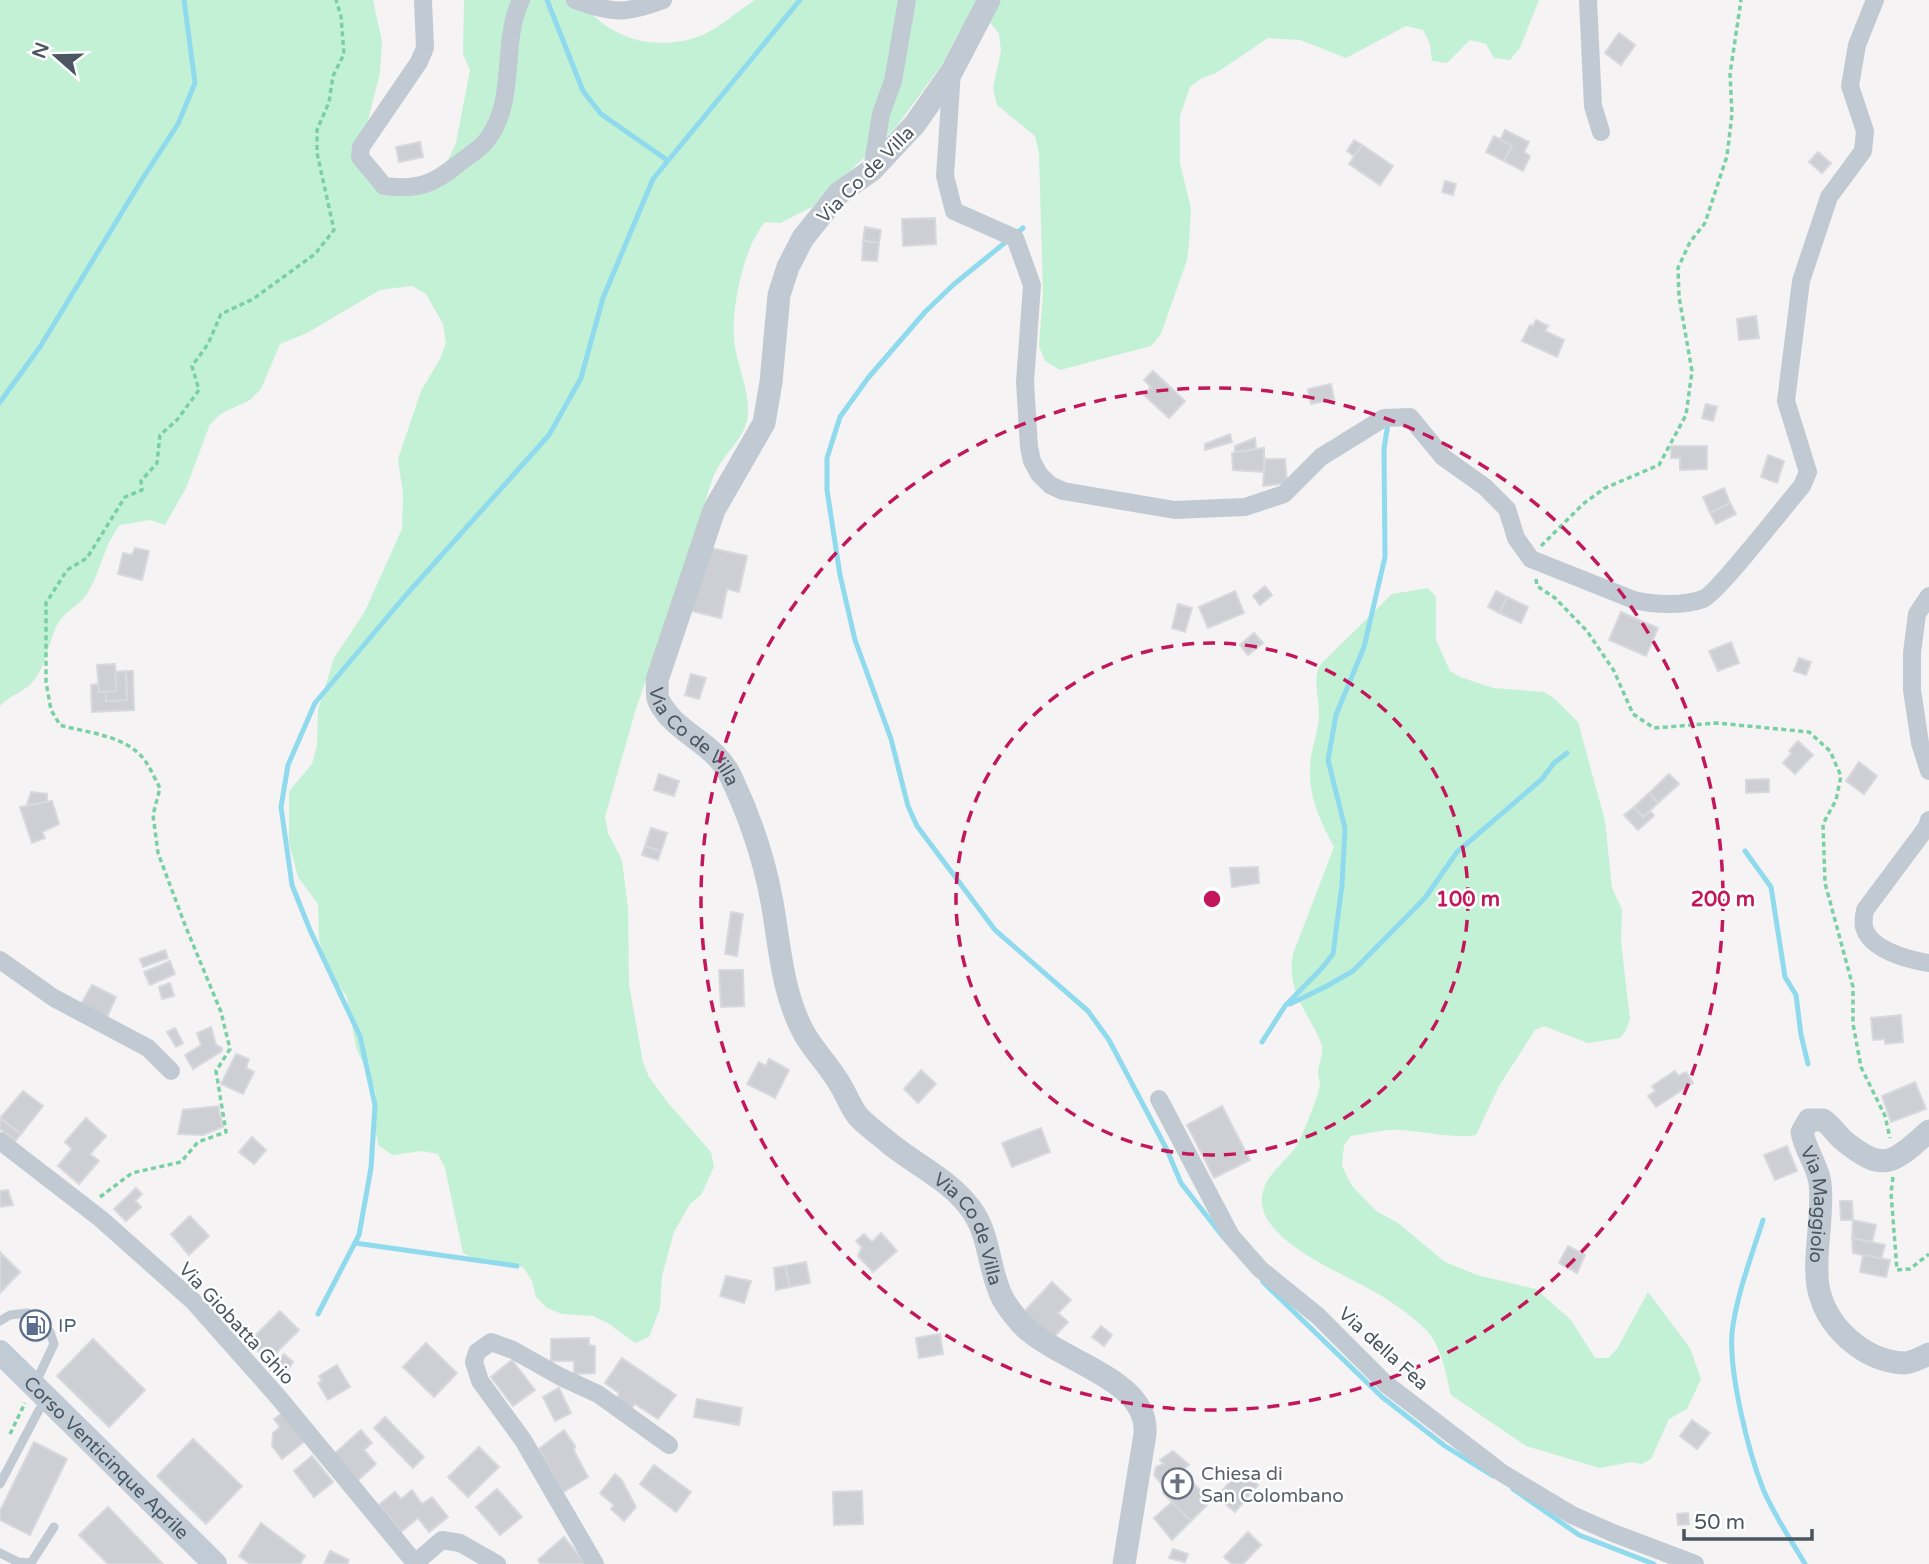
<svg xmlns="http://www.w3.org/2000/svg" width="1929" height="1564" font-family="'Varela Round',sans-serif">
	<rect width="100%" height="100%" fill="#f5f3f3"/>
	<g fill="#c3f1d5">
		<path d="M0,0h373l9,41 -2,32 -16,63 1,17 21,27 34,1 28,-21 8,-17 14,-73 -7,-16 1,-54h131l-2,15c31,31 82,37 121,14 14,-9 27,-20 41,-29h784l-19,48 -10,12 -16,-2 -8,-14 -16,-4 -23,23 -15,-2 -2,-17 -7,-14 -17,-4 -60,32 -46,-18 -32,-2 -52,35 -14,5 -12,9 -10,29v47l11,46 -2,34 -2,17 -26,74 -10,12 -91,24 -15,-9 -6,-15 4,-53 -4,-140 -4,-17 -38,-31 -4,-17 8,-37 -2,-17 -10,-13 -30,11 -16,31 -47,64 -84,80 -32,16 -15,-1c-21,24 -34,86 -31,117 2,25 15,48 14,74 0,21 -21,38 -31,56 -5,9 -8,20 -11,30l-71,213 -30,105 3,16 14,27 6,48 1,77 14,77 6,15 19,26 43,49 3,15 -13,28 -11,9 -16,28 -12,44 -2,32 -11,29 -14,6 -27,-20 -15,-7 -31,-2 -15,-6 -11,-11 -4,-16 -9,-14 -46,-7 -14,-7 -18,-85 -7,-14 -16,-3 -29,4 -14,-9 -4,-16 1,-37 -20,-46 -9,-50 -20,-28 -8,-30 -1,-35 -20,-27 -9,-34v-52l23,-27 5,-18 1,-36 16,-52 30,-45 38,-84 1,-35 -5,-35 23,-68 19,-32 6,-16 -3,-19 -17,-30 -14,-8 -32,4 -73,43 -27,11 -19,45 -11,11 -28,13 -12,11 -24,64 -21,37 -15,-5 -30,5c-17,21 -19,47 -33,69 -8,12 -23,17 -30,31 -9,18 -10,39 -23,55 -8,12 -25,15 -34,26z"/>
		<path d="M1428,588l8,9v43l14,31 10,6 33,11 51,4 10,6 24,24 27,99 7,67 10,21 -1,33 9,77 -4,11 -6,8 -32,5 -44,-17 -9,4 -36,56 -23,49c-20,4 -54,-4 -76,-5 -16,-1 -34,4 -49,6l-7,9 -2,21 10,20 24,25 22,12 47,39 32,13 59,14 35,31 24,38h13l9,-9 31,-57 42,56 11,31 -14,30 -18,10 -18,40 -9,5 -11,-2 -31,6 -74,-22 -75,-51c-6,-23 -9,-51 -28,-68 -15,-14 -35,-28 -52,-37 -29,-17 -114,-51 -109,-93 3,-24 24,-34 35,-52 5,-8 22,-51 23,-60 0,-4 -2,-7 -2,-11 0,-10 7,-22 3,-31 -13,-32 -35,-51 -28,-89l41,-107c-13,-25 -25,-49 -24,-78 0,-19 9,-37 9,-55 0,-18 -6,-31 0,-48l73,-72z"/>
	</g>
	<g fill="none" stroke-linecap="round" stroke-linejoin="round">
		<g stroke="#90daee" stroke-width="5">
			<polyline points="547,0 583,91 601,114 667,160"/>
			<polyline points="1023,228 953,285 925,312 868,378 840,417 827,458 827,490 840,575 855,640 891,739 908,806 917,826 995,930 1088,1011 1109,1040 1167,1150 1181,1183 1224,1238"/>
			<polyline points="0,402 40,347 141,181 178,124 195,83 184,0"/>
			<polyline points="1745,851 1771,887 1785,977 1796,995 1801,1035 1808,1064"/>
			<polyline points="1290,1004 1327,986 1353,971 1425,898 1457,852 1542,779 1554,763 1567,753"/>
			<polyline points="1262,1042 1285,1006 1322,968 1333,954 1342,885 1345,828 1328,760 1336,715 1364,647 1385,557 1384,449 1388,423"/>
			<path d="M1763,1220c-11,35 -27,76 -31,113 -3,40 16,118 31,156 11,26 28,51 42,75"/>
			<polyline points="355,1243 517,1266"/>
			<polyline points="1263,1282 1382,1397 1445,1446 1493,1476"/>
			<polyline points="318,1314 359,1235 371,1168 375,1105 360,1036 310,930 292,885 281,807 288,765 315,703 406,595 549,435 581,378 603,298 653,179 800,0"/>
			<polyline points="1513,1489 1579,1535 1654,1564"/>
		</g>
	</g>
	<g fill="#cdcfd5" stroke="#d7d9de" stroke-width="2">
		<polygon points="1619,33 1635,45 1621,65 1605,53"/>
		<polygon points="1505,130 1529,142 1524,152 1530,156 1523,171 1504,161 1512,146 1500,140"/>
		<polygon points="1494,136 1512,146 1504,161 1486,152"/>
		<polygon points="1354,140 1362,145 1354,156 1347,151"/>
		<polygon points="420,142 423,157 399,162 396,147"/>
		<polygon points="1362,145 1393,166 1380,185 1349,164"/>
		<polygon points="1818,152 1831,163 1822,173 1809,162"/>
		<polygon points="1445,181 1456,184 1453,195 1442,192"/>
		<polygon points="935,218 936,244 903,246 902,219"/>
		<polygon points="865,227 881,230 879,243 863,241"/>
		<polygon points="863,241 879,243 877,261 862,260"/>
		<polygon points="1756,316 1759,338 1739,340 1737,319"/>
		<polygon points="1536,320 1548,326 1545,331 1564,340 1557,357 1522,341 1530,325 1533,326"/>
		<polygon points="1153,371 1185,401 1169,418 1144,395 1151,387 1144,380"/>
		<polygon points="1331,384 1334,399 1311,404 1308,389"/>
		<polygon points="1706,404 1717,407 1713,421 1702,418"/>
		<polygon points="1230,434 1232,442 1205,450 1205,444"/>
		<polygon points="1255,438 1256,449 1235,452 1235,446"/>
		<polygon points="1671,446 1707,446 1707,469 1680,470 1680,458 1671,458"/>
		<polygon points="1264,448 1264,472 1233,470 1232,453"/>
		<polygon points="1768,455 1784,461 1777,483 1761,477"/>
		<polygon points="1265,459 1285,459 1287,483 1263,486"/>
		<polygon points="1724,488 1730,503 1710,513 1703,497"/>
		<polygon points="1730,503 1736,514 1716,524 1710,513"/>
		<polygon points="706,547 747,556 739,592 727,589 721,618 691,611"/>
		<polygon points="135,548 149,551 142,580 118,574 123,553 132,555"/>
		<polygon points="1265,586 1272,595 1260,605 1253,596"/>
		<polygon points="1235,591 1244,613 1208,628 1199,607"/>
		<polygon points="1496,591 1507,597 1499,613 1488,607"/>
		<polygon points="1507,597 1528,607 1521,623 1499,613"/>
		<polygon points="1178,604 1192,608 1185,632 1172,628"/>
		<polygon points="1621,612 1658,628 1646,656 1609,640"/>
		<polygon points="1254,633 1263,643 1248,655 1240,645"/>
		<polygon points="1731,642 1739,663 1718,671 1709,651"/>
		<polygon points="1799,658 1811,662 1806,675 1794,671"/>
		<polygon points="115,664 117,691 99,692 97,665"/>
		<polygon points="126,671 133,671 134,710 92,712 91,685 98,684 99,692 106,692 106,701 127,700"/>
		<polygon points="126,671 127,700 106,701 106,692 117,691 115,672"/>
		<polygon points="691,674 706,678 699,699 685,695"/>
		<polygon points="1798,741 1813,755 1795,774 1783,763 1792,753 1789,751"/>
		<polygon points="1859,762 1877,776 1864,794 1846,781"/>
		<polygon points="659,774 679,781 674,796 654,790"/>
		<polygon points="1669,774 1679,784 1658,803 1649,793"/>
		<polygon points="1769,779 1769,792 1746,793 1746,780"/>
		<polygon points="31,792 47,794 47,802 27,805"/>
		<polygon points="1649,793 1658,803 1643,817 1634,807"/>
		<polygon points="52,801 59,824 42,832 45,838 32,843 20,807"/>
		<polygon points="1634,807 1643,817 1650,811 1654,816 1638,830 1624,815"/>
		<polygon points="651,828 667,833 661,851 645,846"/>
		<polygon points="645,846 661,851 658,860 642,855"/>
		<polygon points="1258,867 1259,883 1232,887 1230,868"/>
		<polygon points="731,912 743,914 737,956 725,954"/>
		<polygon points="165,950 168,958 143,967 140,959"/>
		<polygon points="170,961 175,974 150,985 144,972"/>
		<polygon points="719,970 743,970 744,1006 721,1007"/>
		<polygon points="170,983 174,996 162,999 159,987"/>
		<polygon points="92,985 116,997 107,1017 81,1004"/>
		<polygon points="1901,1015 1903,1042 1885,1044 1885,1039 1873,1040 1871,1018"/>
		<polygon points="211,1027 216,1045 222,1048 222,1051 193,1069 185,1055 201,1045 197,1033"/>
		<polygon points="175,1028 183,1043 176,1047 167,1032"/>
		<polygon points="236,1054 249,1059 246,1068 254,1072 243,1094 221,1084"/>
		<polygon points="769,1059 789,1070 775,1098 747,1084 759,1062 766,1066"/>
		<polygon points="921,1070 936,1084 918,1103 904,1089"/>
		<polygon points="1675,1071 1678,1076 1686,1072 1693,1083 1656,1107 1648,1096 1655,1091 1652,1086"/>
		<polygon points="1915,1082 1926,1109 1891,1122 1882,1096"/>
		<polygon points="23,1091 43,1106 21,1134 0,1118"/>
		<polygon points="218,1106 223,1127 203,1135 178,1134 183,1110"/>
		<polygon points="1222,1106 1250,1160 1214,1178 1187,1125"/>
		<polygon points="0,1118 21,1134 15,1141 0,1129"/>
		<polygon points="86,1118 106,1136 90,1154 99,1161 79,1184 58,1166 72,1149 65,1142"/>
		<polygon points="1041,1128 1050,1152 1012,1167 1002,1143"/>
		<polygon points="252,1137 266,1150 254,1164 239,1152"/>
		<polygon points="1787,1146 1797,1171 1775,1180 1764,1155"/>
		<polygon points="136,1188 142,1194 135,1201 141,1207 126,1221 114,1209"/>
		<polygon points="8,1190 13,1205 0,1207 0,1191"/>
		<polygon points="1840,1201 1852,1201 1853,1220 1841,1220"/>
		<polygon points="190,1216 209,1236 189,1255 171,1234"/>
		<polygon points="1853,1220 1876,1225 1872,1242 1852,1238"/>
		<polygon points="881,1233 897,1251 873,1272 858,1256 862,1247 856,1241 864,1234 872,1242"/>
		<polygon points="1852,1238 1885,1245 1881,1259 1853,1253"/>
		<polygon points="1568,1246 1585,1255 1577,1273 1559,1263"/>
		<polygon points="0,1252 20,1272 0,1293"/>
		<polygon points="1863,1255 1890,1260 1886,1277 1860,1272"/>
		<polygon points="806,1262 810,1283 790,1287 785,1266"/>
		<polygon points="785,1266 790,1287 776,1290 774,1268"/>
		<polygon points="726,1276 751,1281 744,1303 720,1296"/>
		<polygon points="1052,1282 1071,1300 1058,1313 1068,1322 1050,1341 1021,1315"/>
		<polygon points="280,1311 299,1330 268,1361 249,1342"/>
		<polygon points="1101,1326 1112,1335 1104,1346 1092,1337"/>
		<polygon points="940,1334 943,1354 919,1358 916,1338"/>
		<polygon points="589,1338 589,1345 595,1346 595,1373 574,1374 574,1361 551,1361 551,1339"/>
		<polygon points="93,1339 145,1390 109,1427 57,1376"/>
		<polygon points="426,1343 457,1373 434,1397 403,1367"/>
		<polygon points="284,1354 293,1362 281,1381 269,1369"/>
		<polygon points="622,1358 676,1395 658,1419 635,1404 631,1409 617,1399 619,1393 605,1383"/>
		<polygon points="512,1360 535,1390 513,1406 491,1377"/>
		<polygon points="337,1365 350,1387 328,1400 318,1383 322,1381 319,1376"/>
		<polygon points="559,1388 571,1413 555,1421 543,1397"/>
		<polygon points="697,1399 742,1408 739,1425 694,1417"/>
		<polygon points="284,1412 306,1440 282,1459 272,1446 273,1433 280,1427 274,1419"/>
		<polygon points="385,1417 424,1457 413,1468 374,1428"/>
		<polygon points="1692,1420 1710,1433 1697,1449 1680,1436"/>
		<polygon points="361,1430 372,1443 364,1450 376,1464 357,1481 333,1455"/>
		<polygon points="564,1430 575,1446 574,1451 588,1477 563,1492 539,1449"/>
		<polygon points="193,1439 242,1486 206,1524 157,1476"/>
		<polygon points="34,1442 67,1459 30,1535 0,1520 0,1511"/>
		<polygon points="479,1447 499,1467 468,1497 448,1477"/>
		<polygon points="1173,1451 1189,1465 1181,1471 1177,1467 1171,1472 1177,1479 1183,1473 1211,1501 1191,1521 1163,1493 1166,1489 1154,1475 1156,1467 1164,1464 1160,1460"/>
		<polygon points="312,1456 333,1482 314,1497 294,1471"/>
		<polygon points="654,1465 691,1492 676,1512 640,1484"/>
		<polygon points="1240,1470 1258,1485 1235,1512 1217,1497"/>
		<polygon points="615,1474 621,1479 636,1507 624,1521 611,1509 614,1505 600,1493"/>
		<polygon points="497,1489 522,1517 500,1535 476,1507"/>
		<polygon points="412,1490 422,1504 432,1497 448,1517 429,1532 418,1518 401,1532 379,1505 395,1492 401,1499"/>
		<polygon points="862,1491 863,1524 834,1525 833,1492"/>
		<polygon points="1172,1502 1191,1521 1172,1540 1154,1518"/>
		<polygon points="108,1507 163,1564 108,1564 79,1535"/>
		<polygon points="1688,1513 1689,1524 1678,1525 1677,1514"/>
		<polygon points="261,1523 305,1556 300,1564 250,1564 239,1556"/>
		<polygon points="1248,1532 1261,1545 1243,1564 1232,1564 1224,1557"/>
		<polygon points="564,1537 586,1564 541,1564 538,1560"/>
		<polygon points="1173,1549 1188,1554 1185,1562 1169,1558"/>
		<polygon points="330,1551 349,1560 347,1564 324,1564"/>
	</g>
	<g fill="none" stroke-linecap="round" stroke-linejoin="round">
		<g stroke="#7ad0a6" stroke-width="3.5" stroke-dasharray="5 3.5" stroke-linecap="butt">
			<polyline points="1541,546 1583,504 1605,488 1659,465 1686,415 1692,371 1679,297 1678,268 1690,242 1705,223 1727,156 1732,114 1730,74 1741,0"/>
			<polyline points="1536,579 1537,586 1555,598 1587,631 1614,671 1633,714 1654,728 1717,723 1809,732 1830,751 1841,776 1836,800 1823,824 1825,883 1853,987 1853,1024 1861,1067 1885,1116 1890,1138"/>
			<polyline points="1893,1177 1891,1193 1897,1270 1910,1269 1929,1254"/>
			<path d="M100,1197l32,-24 49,-11 17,-20 28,-10 -10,-61 14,-22 -9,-37 -36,-87 -27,-72 -5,-38 7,-27c-5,-9 -10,-21 -17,-30 -19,-23 -56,-25 -83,-33l-9,-15 -5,-28v-79l21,-33 20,-12 38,-61 17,-7 -1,-9 16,-18 3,-28 17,-15 22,-30 -7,-24 16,-22 13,-30 32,-15 62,-45 19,-24 -17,-77v-23l12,-28 4,-26 11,-22 -3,-38 -5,-16"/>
			<polyline points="10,1434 25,1403"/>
		</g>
		<g stroke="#c1cad2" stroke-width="9">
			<polyline points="0,1321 10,1315 28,1313 50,1332 54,1344 35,1384"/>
			<polyline points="0,1484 39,1410 47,1401"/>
			<polyline points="0,1553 18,1562 31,1563 54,1527"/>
		</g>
		<g stroke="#c1cad2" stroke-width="18">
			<path d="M423,0l2,48 -6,14 -58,85 -1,10 24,29c32,4 49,-1 74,-22 9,-7 22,-15 29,-24 31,-41 13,-96 34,-140"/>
			<path d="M575,0c39,14 50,14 88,0"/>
			<polyline points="1588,0 1593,106 1601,132"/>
			<path d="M952,71l-7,105 9,35 61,27 17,47 -7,97 4,65 3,14 7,13 11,11 13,6 112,19 70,-3 39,-13 37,-37 63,-39 26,-1 33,40 42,30 22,22 9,29 15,21 103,41c20,5 50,6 69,-1 14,-5 84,-96 99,-113l6,-14 -22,-71 15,-120 28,-84 34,-46 2,-20 -15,-45 7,-41 18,-45"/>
			<polyline points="872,170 881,114 893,81 907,0"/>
			<polyline points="1929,596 1917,614 1912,653 1912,690 1920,743 1929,771"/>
			<path d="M1929,820l-2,7 -62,83c-1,5 -2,12 -1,17 6,23 45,33 65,36"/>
			<polyline points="0,960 54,998 148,1048 171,1071"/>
			<polyline points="1159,1099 1231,1236 1260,1269 1318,1316 1386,1384 1502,1473 1572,1515 1613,1533 1695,1564"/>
			<polyline points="0,1141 101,1219 193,1301 279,1398 416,1564"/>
			<polyline points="415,1563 442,1540 460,1543 497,1564"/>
			<polyline points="595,1564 523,1440 480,1381 474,1362 477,1352 491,1342 513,1350 561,1377 598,1394 669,1445"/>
		</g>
		<g stroke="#c1cad2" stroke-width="23">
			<path id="s1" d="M989,0l-37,71 -37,53 -43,46 -33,23 -36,45 -15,29 -9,28 -8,87 -7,41 -50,87 -57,170c1,6 -1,16 2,21 15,32 56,41 72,76 19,40 33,81 41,125 8,45 10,92 33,133 9,15 22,29 31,43 8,11 13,26 21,37 8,10 22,19 32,28 27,22 61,37 82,66 20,27 17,62 32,90 4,7 10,15 15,21 33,41 132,56 127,114l-21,130"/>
			<path id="s2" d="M1929,1131c-36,32 -45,43 -86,9 -7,-6 -12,-15 -20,-20h-14l-7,12c3,18 16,34 18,51 4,32 -7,72 -2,103 7,40 45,75 86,77 8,0 18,-6 25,-9"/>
		</g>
		<path stroke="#c1cbd6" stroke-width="24" id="s3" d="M0,1352l215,212"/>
	</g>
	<g fill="none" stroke="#c2185b" stroke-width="3.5" stroke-dasharray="12 9">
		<circle cx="1212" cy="899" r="256"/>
		<circle cx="1212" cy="899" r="511"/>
	</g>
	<defs>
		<symbol id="fuel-ring" viewBox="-11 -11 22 22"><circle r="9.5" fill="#fff" stroke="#5c6f8a" stroke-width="1.5"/><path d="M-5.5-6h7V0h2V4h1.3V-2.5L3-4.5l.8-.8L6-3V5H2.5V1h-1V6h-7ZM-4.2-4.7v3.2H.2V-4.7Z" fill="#5c6f8a"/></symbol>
		<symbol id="church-ring" viewBox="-11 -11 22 22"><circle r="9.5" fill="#fff" stroke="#6b7280" stroke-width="1.5"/><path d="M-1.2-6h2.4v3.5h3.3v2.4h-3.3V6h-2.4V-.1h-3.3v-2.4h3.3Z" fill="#6b7280"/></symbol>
	</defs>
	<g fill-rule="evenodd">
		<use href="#fuel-ring" x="18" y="1308" width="35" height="35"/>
		<use href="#church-ring" x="1160" y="1466" width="35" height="35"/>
	</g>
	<g text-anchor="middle" stroke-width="5" stroke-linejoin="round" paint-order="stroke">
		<g font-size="19" fill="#4a5661" stroke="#fff">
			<text transform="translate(865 174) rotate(-45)" y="7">Via Co de Villa</text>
			<text dy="7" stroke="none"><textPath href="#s1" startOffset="847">Via Co de Villa</textPath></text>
			<text dy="7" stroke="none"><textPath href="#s2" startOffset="233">Via Maggiolo</textPath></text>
			<text dy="7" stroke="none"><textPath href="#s1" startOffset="1433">Via Co de Villa</textPath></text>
			<text transform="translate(237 1323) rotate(47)" y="7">Via Giobatta Ghio</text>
			<text transform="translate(1384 1348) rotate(42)" y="7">Via della Fea</text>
			<text dy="7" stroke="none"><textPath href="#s3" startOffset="150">Corso Venticinque Aprile</textPath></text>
		</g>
		<g font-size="19" fill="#4e5e75" stroke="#fff" text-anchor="start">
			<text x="58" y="1332">IP</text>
		</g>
		<g font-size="19" fill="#5b616d" stroke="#fff" text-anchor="start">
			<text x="1201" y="1480">Chiesa di<tspan x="1201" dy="22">San Colombano</tspan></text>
		</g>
	</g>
	<circle cx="1212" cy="899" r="10" fill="#c2185b" stroke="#fff" stroke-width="3.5"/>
	<g font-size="21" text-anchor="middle" font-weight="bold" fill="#c2185b" stroke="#fff" stroke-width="5" stroke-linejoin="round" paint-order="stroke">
		<text x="1468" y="906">100 m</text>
		<text x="1723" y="906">200 m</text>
	</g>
	<g transform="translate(56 56) rotate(290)" stroke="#ffffff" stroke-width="5" paint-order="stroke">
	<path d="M0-5L12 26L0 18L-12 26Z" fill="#4a5661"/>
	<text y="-10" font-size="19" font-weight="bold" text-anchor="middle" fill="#4a5661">N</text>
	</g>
	<path d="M1684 1529v10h128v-10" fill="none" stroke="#4a5661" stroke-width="3.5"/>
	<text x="1694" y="1529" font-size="21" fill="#4a5661" stroke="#ffffff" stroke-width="5" paint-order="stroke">50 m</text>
</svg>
